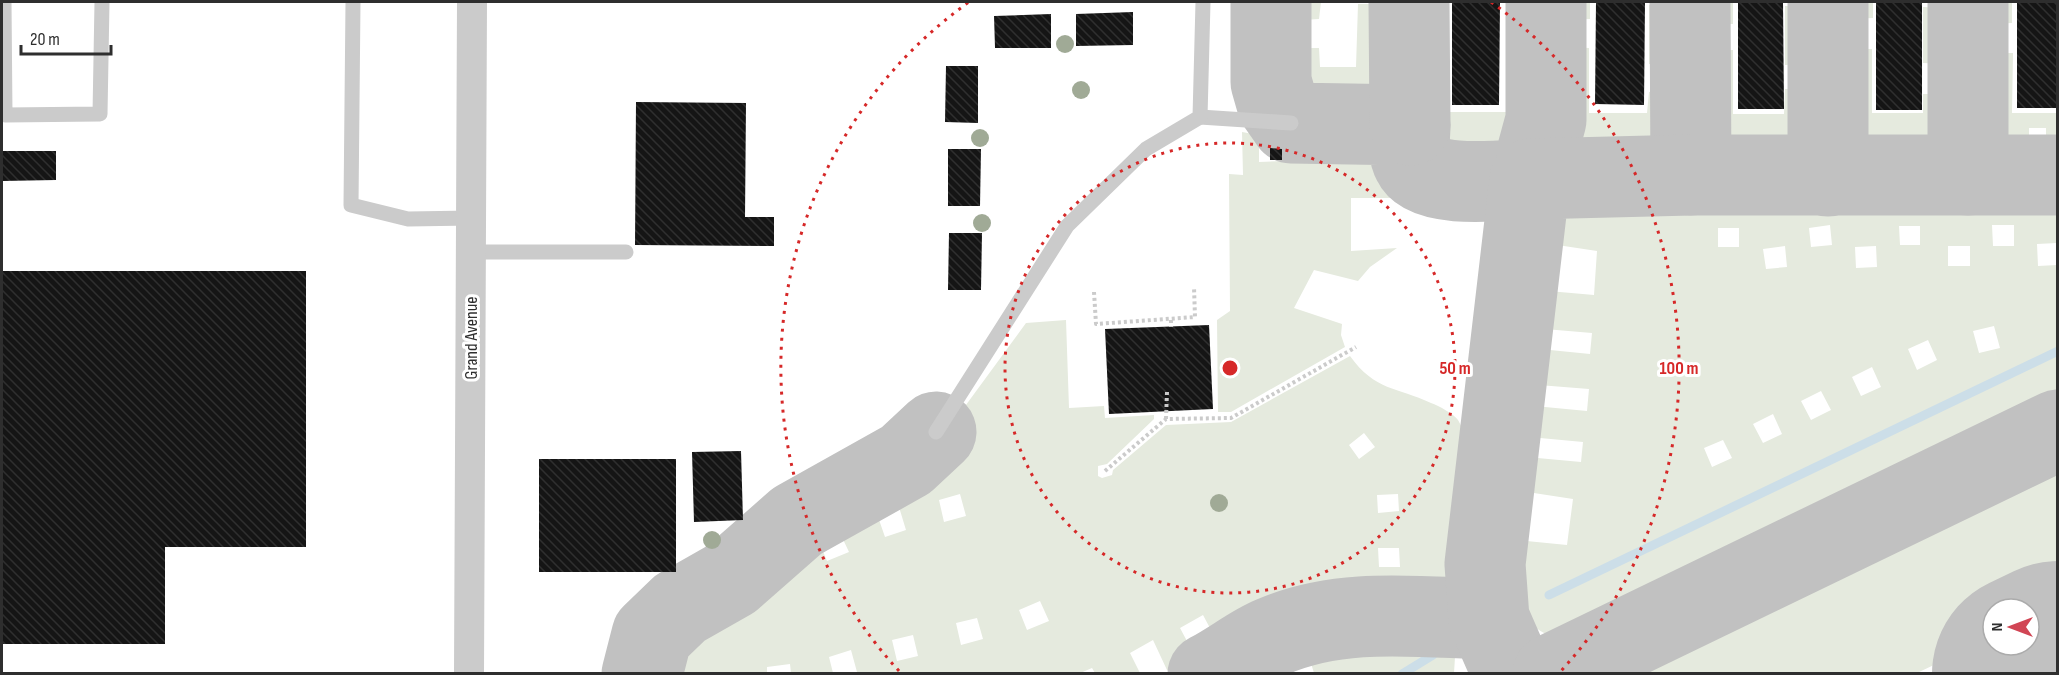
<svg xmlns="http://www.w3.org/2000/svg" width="2059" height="675" font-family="'Sofia Sans Condensed',sans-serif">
	<defs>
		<pattern id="building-back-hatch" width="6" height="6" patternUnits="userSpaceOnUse" patternTransform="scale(1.5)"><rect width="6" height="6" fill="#151515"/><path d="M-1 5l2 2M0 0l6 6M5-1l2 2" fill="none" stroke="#2f2f2f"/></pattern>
	</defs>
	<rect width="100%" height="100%" fill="#fff"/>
	<g fill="#e5eade" fill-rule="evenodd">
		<polygon points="1239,2 1259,2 1260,112 1241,113"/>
		<polygon points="1282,2 1321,2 1319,19 1288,21 1282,17"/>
		<polygon points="1419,2 1446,2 1446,20 1430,20 1419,12"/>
		<polygon points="1559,2 1590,2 1590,19 1568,20 1559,14"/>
		<polygon points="1701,2 1733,2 1733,24 1707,24 1700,19"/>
		<polygon points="1841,2 1873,2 1873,18 1849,19 1841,15"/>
		<polygon points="1980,2 2012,2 2012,23 1987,24 1980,17"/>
		<polygon points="1358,4 1392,4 1396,12 1396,98 1393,109 1386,115 1313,114 1285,84 1285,48 1319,48 1320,67 1356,67"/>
		<polygon points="1506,4 1527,5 1535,14 1536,56 1528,65 1506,64"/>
		<polygon points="1649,5 1667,5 1676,13 1677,56 1668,65 1649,64"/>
		<polygon points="1785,6 1808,6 1816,17 1815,58 1809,64 1785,65"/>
		<polygon points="1923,7 1946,8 1954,15 1954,57 1947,64 1923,63"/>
		<polygon points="1431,47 1446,47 1446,112 1506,112 1506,91 1528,92 1534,99 1526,146 1511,164 1442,165 1421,146 1420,54"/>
		<polygon points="1569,47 1589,48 1589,113 1647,113 1649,92 1668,90 1677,100 1677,146 1658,165 1573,166 1555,149 1561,100 1561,57"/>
		<polygon points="1847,49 1872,49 1872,113 1923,113 1923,94 1948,94 1954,98 1954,147 1935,165 1859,165 1840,145 1840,84 1858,84 1858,75 1841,74 1841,54"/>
		<polygon points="1708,50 1733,50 1733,114 1784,114 1785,89 1807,89 1815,97 1813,149 1796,165 1718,166 1701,150 1700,58"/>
		<path d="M1991,53h22l-1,60h45v53l-69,-1 -8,-8v-93l2,-6zM2029,128h17v17h-17z"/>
		<polygon points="1242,132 1259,135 1259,162 1283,161 1283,148 1269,147 1269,135 1342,137 1396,179 1397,198 1351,198 1351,251 1397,248 1370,267 1358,281 1314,270 1294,308 1342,324 1341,335 1345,347 1231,412 1218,412 1217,320 1230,311 1229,174 1243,175"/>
		<path d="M1649,192h408v51l-20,1 1,22 19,-1v142l-492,237c-59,-28 -59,-43 -58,-105l60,6 6,-46 -59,-9 3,-34 64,6 2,-20 -64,-6 5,-31 63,6 2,-22 -63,-5 4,-36 60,6 2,-21 -59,-5 4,-38 57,5 3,-44 -53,-8c13,-43 67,-46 105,-51zM1830,225l2,20 -21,2 -2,-19zM1992,225h22v21h-21zM1899,226h21v19h-20zM1718,228h21v19h-21zM1785,246l2,21 -21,2 -3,-20zM1876,246l1,21 -21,1 -1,-21zM1948,246h22v20h-22zM1994,326l6,22 -21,5 -6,-22zM1928,340l9,20 -20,10 -9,-21zM1872,367l9,20 -20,9 -9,-19zM1821,391l10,19 -20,10 -10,-19zM1773,414l9,20 -19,9 -10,-19zM1723,440l9,18 -20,9 -8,-19z"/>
		<path d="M1066,320l3,88 35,-2 1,12 49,-3v4l-47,45 -9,2v10l4,2 10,-3 1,-5 53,-45 65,-3 119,-66c25,35 47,31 81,47 8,3 23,11 27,17 31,52 9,121 2,176l-24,9 -60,-3 -46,4 -41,10 -29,11 -34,20 -7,-2 -16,-30 -23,13 16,30v7l-14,8h-11l-4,-3 -14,-30 -23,13 10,20h-45l-3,-5 -14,6 -225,-1 4,-1 -6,-22 -22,7 4,16h-42l-1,-9 -23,3v6h-106l7,-22 17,-24 25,-13 40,-31 52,-48 105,-65 34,-31 85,-116zM1364,433l11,14 -16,12 -10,-14zM960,494l6,22 -22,6 -5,-22zM1398,494l1,17 -21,2 -1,-18zM899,507l7,23 -21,7 -8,-23zM840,533l9,19 -22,9 -8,-19zM1378,548h21l1,19h-21zM1040,601l9,20 -22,9 -8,-20zM977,618l6,21 -22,6 -5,-22zM913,635l5,21 -21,5 -5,-21z"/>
		<polygon points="2057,453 2057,606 2029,619 2029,609 1993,609 1993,637 1917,673 1601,673"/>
		<path d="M1367,630l74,4 15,7 -2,32h-140l-9,-29c13,-15 44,-12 62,-14z"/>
		<polygon points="1277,653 1289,673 1251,673 1251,665"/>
	</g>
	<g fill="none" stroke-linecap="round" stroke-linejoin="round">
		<g stroke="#ccdee8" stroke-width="9">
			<polyline points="1549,595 2058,351"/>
			<polyline points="1402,674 1433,655"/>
		</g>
		<g stroke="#c1c1c1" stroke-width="81">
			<path d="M1271,2v80l6,21 14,20 119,2c0,12 -3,26 3,37 13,28 91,18 117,17l16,-59v-118"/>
			<polyline points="1409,2 1410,125"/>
			<polyline points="1690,2 1691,175"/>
			<polyline points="1828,2 1828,176"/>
			<polyline points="1968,2 1968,175"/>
			<polyline points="642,674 652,635 680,608 731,579 797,521 906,460 936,432"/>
			<path d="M1208,674c22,-11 42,-28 64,-37 69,-30 144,-20 217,-18"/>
			<polyline points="1513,674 1489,619 1485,564 1530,179 1691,175 2058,175"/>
			<polyline points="1553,674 2058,430"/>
		</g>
		<polyline stroke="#c1c1c1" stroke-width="202" points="2033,674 2058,662"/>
	</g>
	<g fill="url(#building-back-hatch)">
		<polygon points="1452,2 1500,2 1499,105 1452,105"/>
		<polygon points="1596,2 1645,2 1644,105 1595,104"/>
		<polygon points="1738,2 1783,2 1784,109 1738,109"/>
		<rect x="1876" y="2" width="46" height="108"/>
		<rect x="2017" y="2" width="41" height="106"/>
		<polygon points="1133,12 1133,45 1076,46 1076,14"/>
		<polygon points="1051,14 1051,48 995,48 994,16"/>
		<polygon points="946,66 978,66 978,123 945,122"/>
		<polygon points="636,102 746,103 745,217 774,217 774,246 635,245"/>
		<polygon points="1270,148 1282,149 1282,160 1270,160"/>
		<polygon points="948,149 981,149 980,206 948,206"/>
		<polygon points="2,151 56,151 56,180 2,181"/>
		<polygon points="949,233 982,233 981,290 948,290"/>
		<polygon points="2,271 306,271 306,547 165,547 165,644 2,644"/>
		<polygon points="1209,325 1213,409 1109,414 1105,329"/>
		<polygon points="741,451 743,520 694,522 692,452"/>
		<rect x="539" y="459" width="137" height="113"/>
	</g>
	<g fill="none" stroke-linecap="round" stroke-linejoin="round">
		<g stroke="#cbcbcb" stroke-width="4" stroke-dasharray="3 3" stroke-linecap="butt">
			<polyline points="1094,292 1096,324 1195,317 1194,287"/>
			<polyline points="1171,320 1171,327"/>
			<polyline points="1166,419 1167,392"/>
			<polyline points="1105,471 1166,419 1231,418 1356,347"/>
		</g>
		<g stroke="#cbcbcb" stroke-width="15">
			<polyline points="4,2 5,115 100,114 102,2"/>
			<polyline points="353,2 351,205 408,219 472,218"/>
			<polyline points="1200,117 1291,123"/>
			<polyline points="472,252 626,252"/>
			<polyline points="936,432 1067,226 1146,149 1200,117 1203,2"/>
		</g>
		<polyline stroke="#cbcbcb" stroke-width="30" points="469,674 472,2"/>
	</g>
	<g fill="#a0aa96">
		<circle cx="1065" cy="44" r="9"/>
		<circle cx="1081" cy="90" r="9"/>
		<circle cx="980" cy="138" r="9"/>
		<circle cx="982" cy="223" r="9"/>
		<circle cx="1219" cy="503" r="9"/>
		<circle cx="712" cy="540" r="9"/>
	</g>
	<g fill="none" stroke="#d62828" stroke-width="3" stroke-dasharray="3 6">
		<circle cx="1230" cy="368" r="225"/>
		<path d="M899 671A449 449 0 0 1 969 2M1491 2A449 449 0 0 1 1561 671"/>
	</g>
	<g text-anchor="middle" stroke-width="6" stroke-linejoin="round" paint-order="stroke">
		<g font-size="18" fill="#2e2e2e" stroke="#fff">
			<text transform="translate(471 338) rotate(-90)" y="6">Grand Avenue</text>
		</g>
	</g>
	<circle cx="1230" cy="368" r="9" fill="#d62828" stroke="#fff" stroke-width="3"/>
	<g font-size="18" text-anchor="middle" font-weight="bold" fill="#d62828" stroke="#fff" stroke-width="6" stroke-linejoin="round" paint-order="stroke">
		<text x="1455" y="374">50 m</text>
		<text x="1679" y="374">100 m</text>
	</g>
	<rect width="2059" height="675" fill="none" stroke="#2e2e2e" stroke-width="6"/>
	<g transform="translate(2011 627) rotate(270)"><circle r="28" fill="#ffffff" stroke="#ababab" stroke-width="1.5"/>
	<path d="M0-4.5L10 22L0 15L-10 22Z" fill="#d14554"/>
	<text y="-9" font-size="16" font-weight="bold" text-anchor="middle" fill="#2e2e2e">N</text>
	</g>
	<path d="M21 45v9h90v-9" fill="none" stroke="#2e2e2e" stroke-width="3"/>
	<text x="30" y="45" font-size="18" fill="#2e2e2e" stroke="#ffffff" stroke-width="4.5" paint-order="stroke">20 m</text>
</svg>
